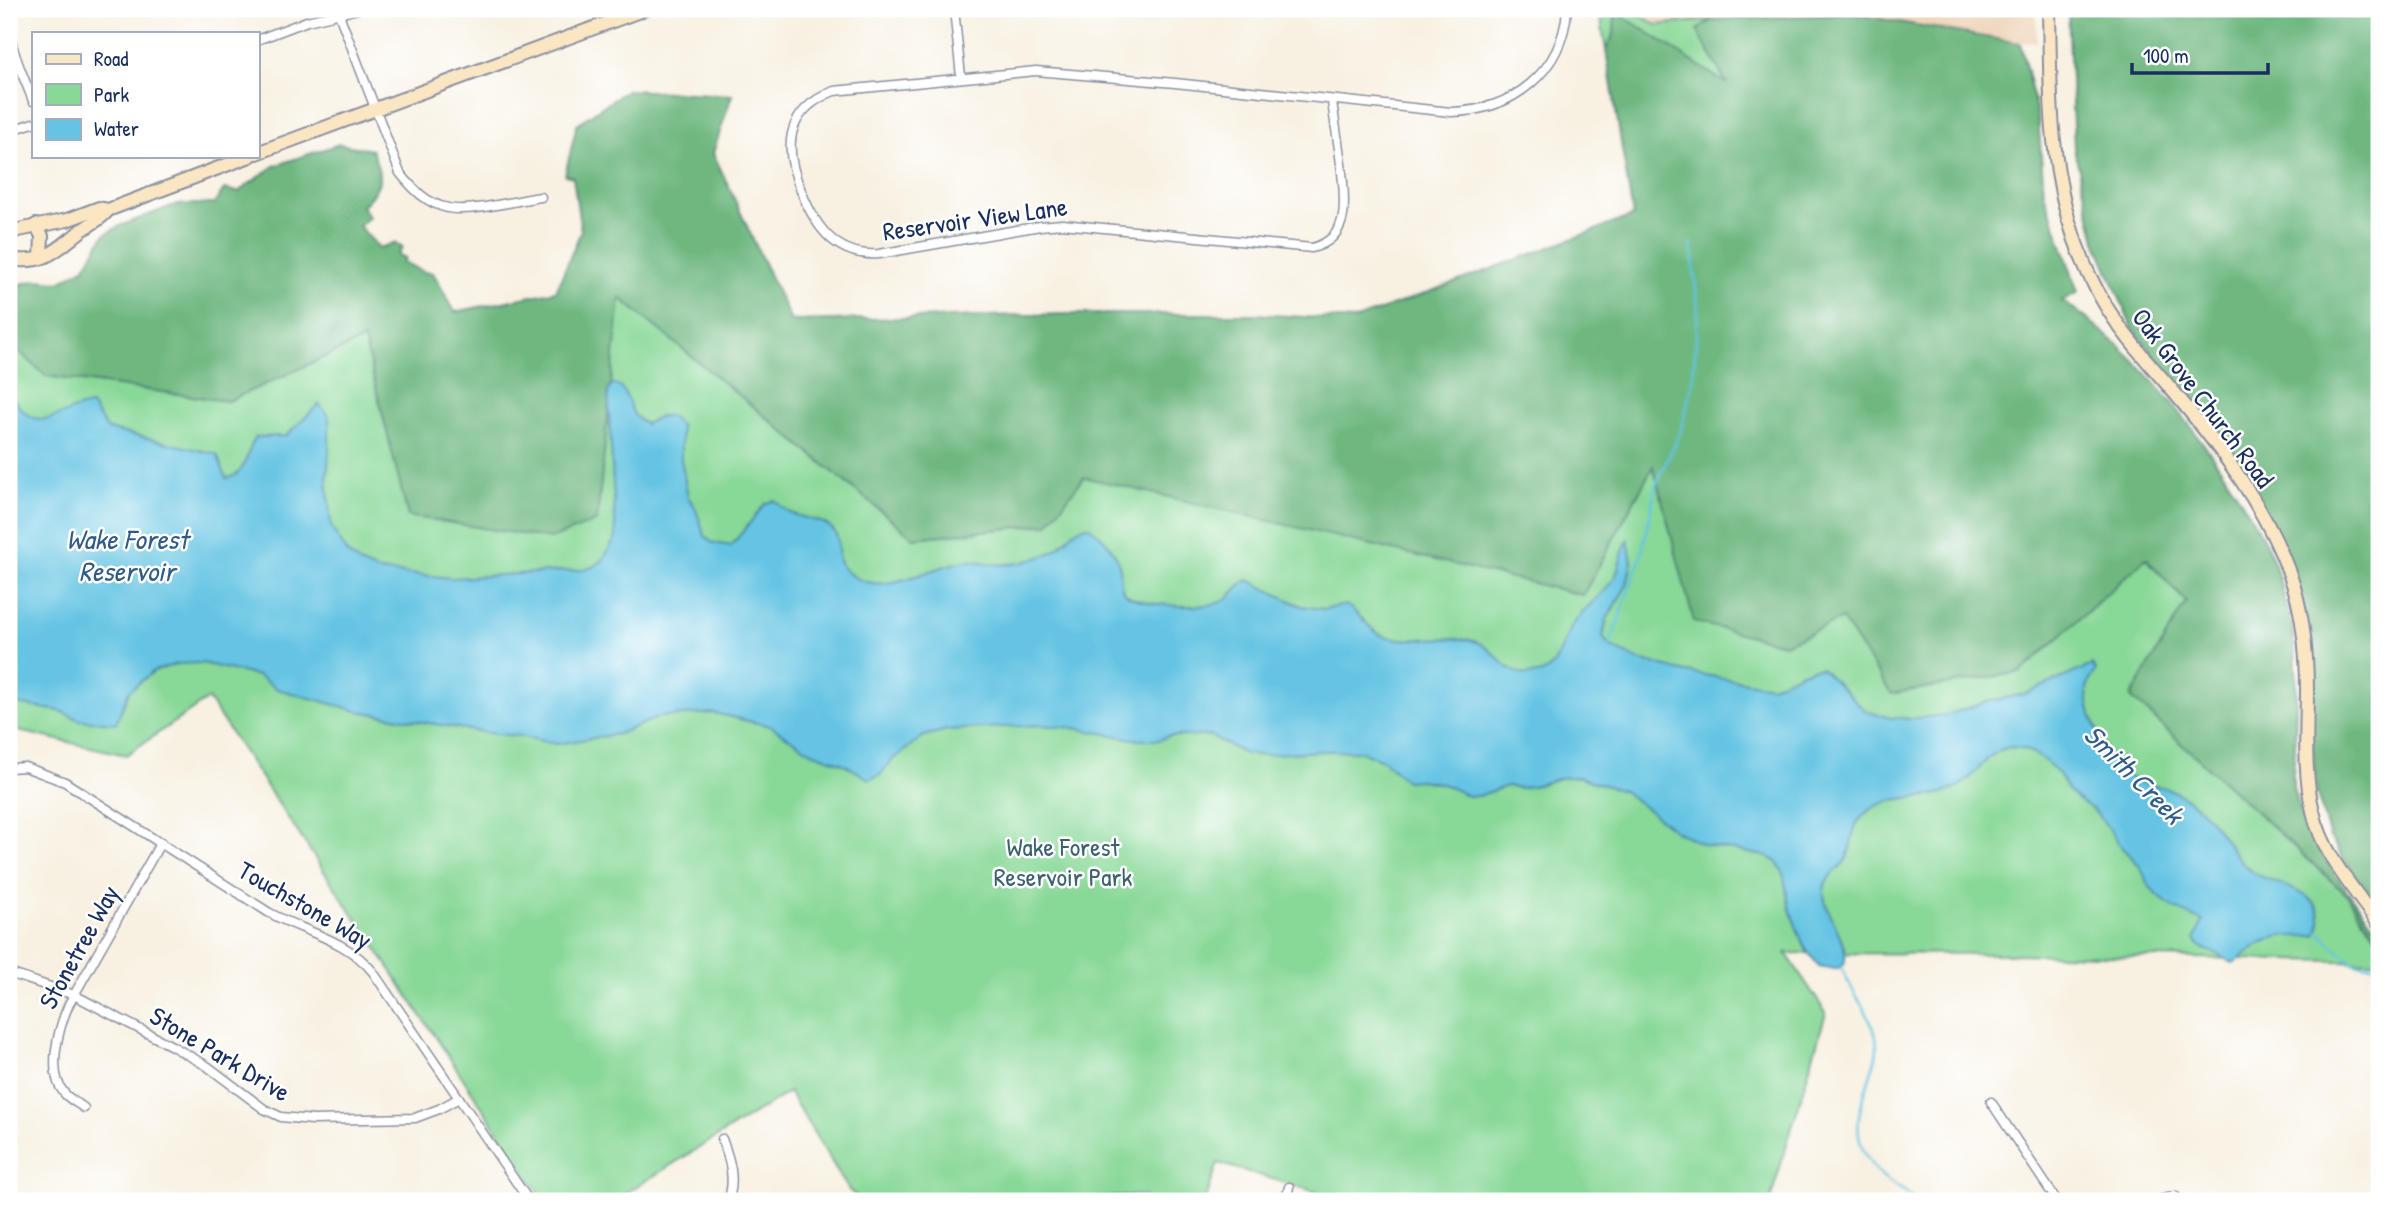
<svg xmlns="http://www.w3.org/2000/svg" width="2388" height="1210" font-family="'Patrick Hand',sans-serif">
	<rect width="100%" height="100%" fill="#fff"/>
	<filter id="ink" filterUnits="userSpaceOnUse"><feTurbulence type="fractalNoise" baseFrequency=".0143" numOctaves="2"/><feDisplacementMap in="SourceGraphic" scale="14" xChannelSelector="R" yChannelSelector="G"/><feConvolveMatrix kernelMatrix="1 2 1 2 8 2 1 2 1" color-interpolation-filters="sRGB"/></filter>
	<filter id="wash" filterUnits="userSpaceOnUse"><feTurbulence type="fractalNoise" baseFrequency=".00686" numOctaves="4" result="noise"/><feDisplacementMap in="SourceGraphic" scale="28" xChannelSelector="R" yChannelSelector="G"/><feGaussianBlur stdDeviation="1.57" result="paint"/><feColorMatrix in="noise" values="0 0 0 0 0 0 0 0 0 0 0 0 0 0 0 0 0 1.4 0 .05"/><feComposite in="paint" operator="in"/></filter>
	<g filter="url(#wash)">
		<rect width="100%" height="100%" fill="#f8f1e2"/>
		<polygon fill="#efd6bc" points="1631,9 2036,9 2037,42 2020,43 1853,14 1656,25"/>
		<g fill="#88d897" stroke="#52847a" stroke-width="2">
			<polygon points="1599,9 1631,9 1656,25 1712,20 1697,30 1728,85 1616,12 1614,34 1606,50"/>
			<polygon points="620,298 914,538 1048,524 1084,476 1583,594 1654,465 1784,644 1842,619 2021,672 2146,558 2186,602 2131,697 2347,895 2379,940 2379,962 2013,954 1786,953 1826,1013 1770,1201 1347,1201 1218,1163 1205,1201 1152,1201 1141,1195 1051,1201 862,1201 849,1190 789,1092 613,1201 544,1201 437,1039 208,699 126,755 9,729 9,342 46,376 228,401 364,339 408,516 600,480"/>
		</g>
		<g fill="#6eb880" stroke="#44746f" stroke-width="2">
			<polygon points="2068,9 2379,9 2379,909 2355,877 2330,837 2316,791 2311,727 2310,642 2250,483 2205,419 2132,328 2096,241 2074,148"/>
			<path d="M1615,11l112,73 -30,-54 15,-10 141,-6 167,29 18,74 6,76 34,99 -16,9c73,48 131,122 177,196 11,19 25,39 33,60 7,21 14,45 19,66 9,41 4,86 4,127 -1,13 -4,30 -1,42 14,53 53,98 85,140v8l-32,-45 -216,-198 55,-95 -40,-44 -125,114 -130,22 -49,-75 -58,25 -90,-22 -41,-156 -70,129 -499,-118 -36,47 -134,14 -294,-240 -23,223 -46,18 -143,-23 -44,-177 -136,62 -182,-25 -37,-34v-61l12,3 16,-4 22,2 26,-15 19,-32 16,-9 57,-22h37l10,-15 14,3 36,-26 65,-22 33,6c10,28 12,34 -10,56l7,11 -10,9 20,22 15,-5 8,4 -4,8 7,3 -2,4 21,10 9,1 22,39 101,-21 25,-60 -8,-54 -8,-2 12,-51 50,-34 105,5 -19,58 78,168 277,-7h187l99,6 279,-104 -27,-166 8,-16z"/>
		</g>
		<path fill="#65c4e3" stroke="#407aa0" stroke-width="2" d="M612,384c16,2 15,21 23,32 3,3 7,6 10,8l16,-8h9l11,10v33l7,38 7,10 10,29 6,6 20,4 34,-42 10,-4c17,23 45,14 59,31 9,11 -2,27 11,39 35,33 84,-5 122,-9 9,-1 17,2 26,3 12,1 26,0 37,-4 8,-2 18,-5 25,-10 13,-8 16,-22 33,-24 14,9 30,27 32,43 1,8 0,15 3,22 9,16 86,19 100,10 10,-5 15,-17 25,-21l53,26 23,3 22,-4c13,8 21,21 33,29 18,11 71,0 95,7 20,5 27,28 48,33 39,7 37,-31 52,-51 12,-16 28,-28 40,-44 6,-9 6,-25 14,-39l4,22 -5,23 -20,34 -4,17 6,10 30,14 47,12 85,14c18,-5 30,-18 50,-18l45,43 25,7h26l29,-3 44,-14 35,-7 67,-29 4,6c-4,6 -9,12 -9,19 0,27 24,79 49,91 12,5 25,4 37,10 10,5 22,13 30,21 19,18 29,44 47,58 20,17 88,20 66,65 -13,3 -26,-1 -39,2 -18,4 -29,17 -44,26 -6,-2 -9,-6 -15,-9 -11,-4 -18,-4 -23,-16l8,-17c-19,-7 -40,-17 -53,-34 -5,-5 -5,-13 -9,-19 -5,-7 -12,-13 -18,-19 -9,-12 -18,-28 -29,-38 -6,-6 -15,-10 -21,-16 -7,-6 -10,-13 -15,-21 -9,-12 -30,-27 -45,-27 -28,1 -38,36 -63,44 -32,11 -71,0 -92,31 -7,11 -6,24 -11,36 -6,12 -23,18 -23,33 -1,22 30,56 19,75l-8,3 -16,-3 -12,-15 -8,-17 -9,-24 -7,-38 -7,-11 -11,-5 -60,-11 -28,-13 -54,-41 -44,-14h-16l-26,8 -17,3 -13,-2 -29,10h-10l-25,-12 -23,-4 -14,1 -23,-21 -22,-9h-40l-63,4 -13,-1 -34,-18h-43l-8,4h-21l-65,-12 -32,-3 -95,5 -23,6 -32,24 -12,15 -11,4 -25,-15 -32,-12 -42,-26 -56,-13 -55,4 -41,17 -62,10 -37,-8 -31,-3 -130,-22 -81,-22 -19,-13 -56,-13 -25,1 -23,7 -25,20 -13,32 -36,-3 -20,-9 -51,-8v-310c5,7 11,16 18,21 19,15 44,-8 64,-9l16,24 110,25 9,24c21,-1 19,-26 30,-41l30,-1 33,-32 10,13v33l-2,30 4,46 15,26 13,11 19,8 74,7 129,-8 12,-3 10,-7 13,-23 -8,-145z"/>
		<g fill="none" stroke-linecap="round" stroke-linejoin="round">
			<g stroke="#65c4e3" stroke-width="2.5">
				<polyline points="1608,649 1641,556 1657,481 1680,433 1693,382 1698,308 1691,243"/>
				<path d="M2318,931c20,18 32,39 61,34"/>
				<path d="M1841,965c8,28 36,52 36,82 0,9 -3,18 -6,26 -12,39 -24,64 7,99 11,12 27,17 38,29"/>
			</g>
		</g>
	</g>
	<g filter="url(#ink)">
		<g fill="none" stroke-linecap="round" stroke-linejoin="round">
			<defs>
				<g id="street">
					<path d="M12,9c-9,30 11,64 21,92"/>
					<path d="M337,9l63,164c13,16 27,31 48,35 21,5 70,-8 93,-11"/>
					<polyline points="954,9 961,77"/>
					<polyline points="257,40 307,21 358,9"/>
					<path d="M1332,101c3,27 17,95 10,119 -4,15 -15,24 -30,28l-250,-24 -22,2 -161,28c-42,3 -63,-26 -77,-61 -19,-44 -18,-82 32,-102l202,-20 139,12 276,29c61,-1 112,-40 116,-103"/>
					<polyline points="9,131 33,123"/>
					<path d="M9,768l16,-1 40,15 203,130c35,20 79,27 105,60l156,229"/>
					<polyline points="9,973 74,995 172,1046 207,1066 264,1109 281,1117 313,1120 415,1118 439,1109 459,1098"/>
					<polyline points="1991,1102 2057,1201"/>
					<path d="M84,1108c-5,-4 -13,-8 -18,-13 -21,-21 -7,-68 3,-91l92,-162"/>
					<path d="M722,1139c8,21 14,41 6,62"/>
					<polyline points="1286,1201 1289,1187"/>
					<polyline points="2155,1201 2175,1196 2179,1201"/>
				</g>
				<g id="secondary">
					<path d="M2049,9c2,105 -1,198 54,292 20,35 49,65 75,96 45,54 88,111 112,178 13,36 17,77 17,115 0,41 -4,80 6,121 9,43 41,78 66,113"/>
					<polyline points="257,153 645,9"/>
					<polyline points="36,225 42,236 41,257"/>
					<polyline points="9,232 67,220 99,208 108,210 250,156"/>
					<path d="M9,259c37,6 47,-9 73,-29 10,-7 19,-11 26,-20"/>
				</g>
			</defs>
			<use href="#street" stroke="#8a90a0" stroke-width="11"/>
			<use href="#secondary" stroke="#8a90a0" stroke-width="16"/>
			<use href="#street" stroke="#fff" stroke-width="8"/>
			<use href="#secondary" stroke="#fbe6c4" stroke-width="12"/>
		</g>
	</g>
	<g text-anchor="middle" stroke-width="5" stroke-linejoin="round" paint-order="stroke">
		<g font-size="26" fill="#1b2f5e" stroke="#fff">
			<text transform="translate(975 219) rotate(-8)" y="9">Reservoir View Lane</text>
			<text transform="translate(2203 398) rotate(53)" y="9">Oak Grove Church Road</text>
			<text transform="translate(305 905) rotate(30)" y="9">Touchstone Way</text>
			<text transform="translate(79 947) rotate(-61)" y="9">Stonetree Way</text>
			<text transform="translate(220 1054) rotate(31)" y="9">Stone Park Drive</text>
		</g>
		<g font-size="26" fill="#3c626f" stroke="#fff">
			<text x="1063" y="856">Wake Forest<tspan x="1063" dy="30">Reservoir Park</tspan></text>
		</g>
		<g font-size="28" font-style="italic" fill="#315c86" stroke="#fff">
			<text x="127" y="549">Wake Forest<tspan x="127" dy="32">Reservoir</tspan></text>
			<text transform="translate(2134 774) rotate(45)" y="10">Smith Creek</text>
		</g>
	</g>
	<rect width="2388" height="1210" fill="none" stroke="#fff" stroke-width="35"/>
	<rect x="32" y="32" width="228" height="126" fill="#ffffff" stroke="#a4acbf" stroke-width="2"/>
	<rect x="46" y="54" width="35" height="10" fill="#fbe6c4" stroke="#a4acbf" stroke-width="2"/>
	<text x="94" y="66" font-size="21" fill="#1b2f5e">Road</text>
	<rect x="46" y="84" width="35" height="21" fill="#88d897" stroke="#a4acbf" stroke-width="2"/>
	<text x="94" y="102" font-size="21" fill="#1b2f5e">Park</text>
	<rect x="46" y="119" width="35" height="21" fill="#65c4e3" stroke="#a4acbf" stroke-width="2"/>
	<text x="94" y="136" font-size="21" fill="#1b2f5e">Water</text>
	<path d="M2132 63v10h136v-10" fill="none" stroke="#1b2f5e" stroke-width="3.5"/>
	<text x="2143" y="63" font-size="21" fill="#1b2f5e" stroke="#ffffff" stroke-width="5" paint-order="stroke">100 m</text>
</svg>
